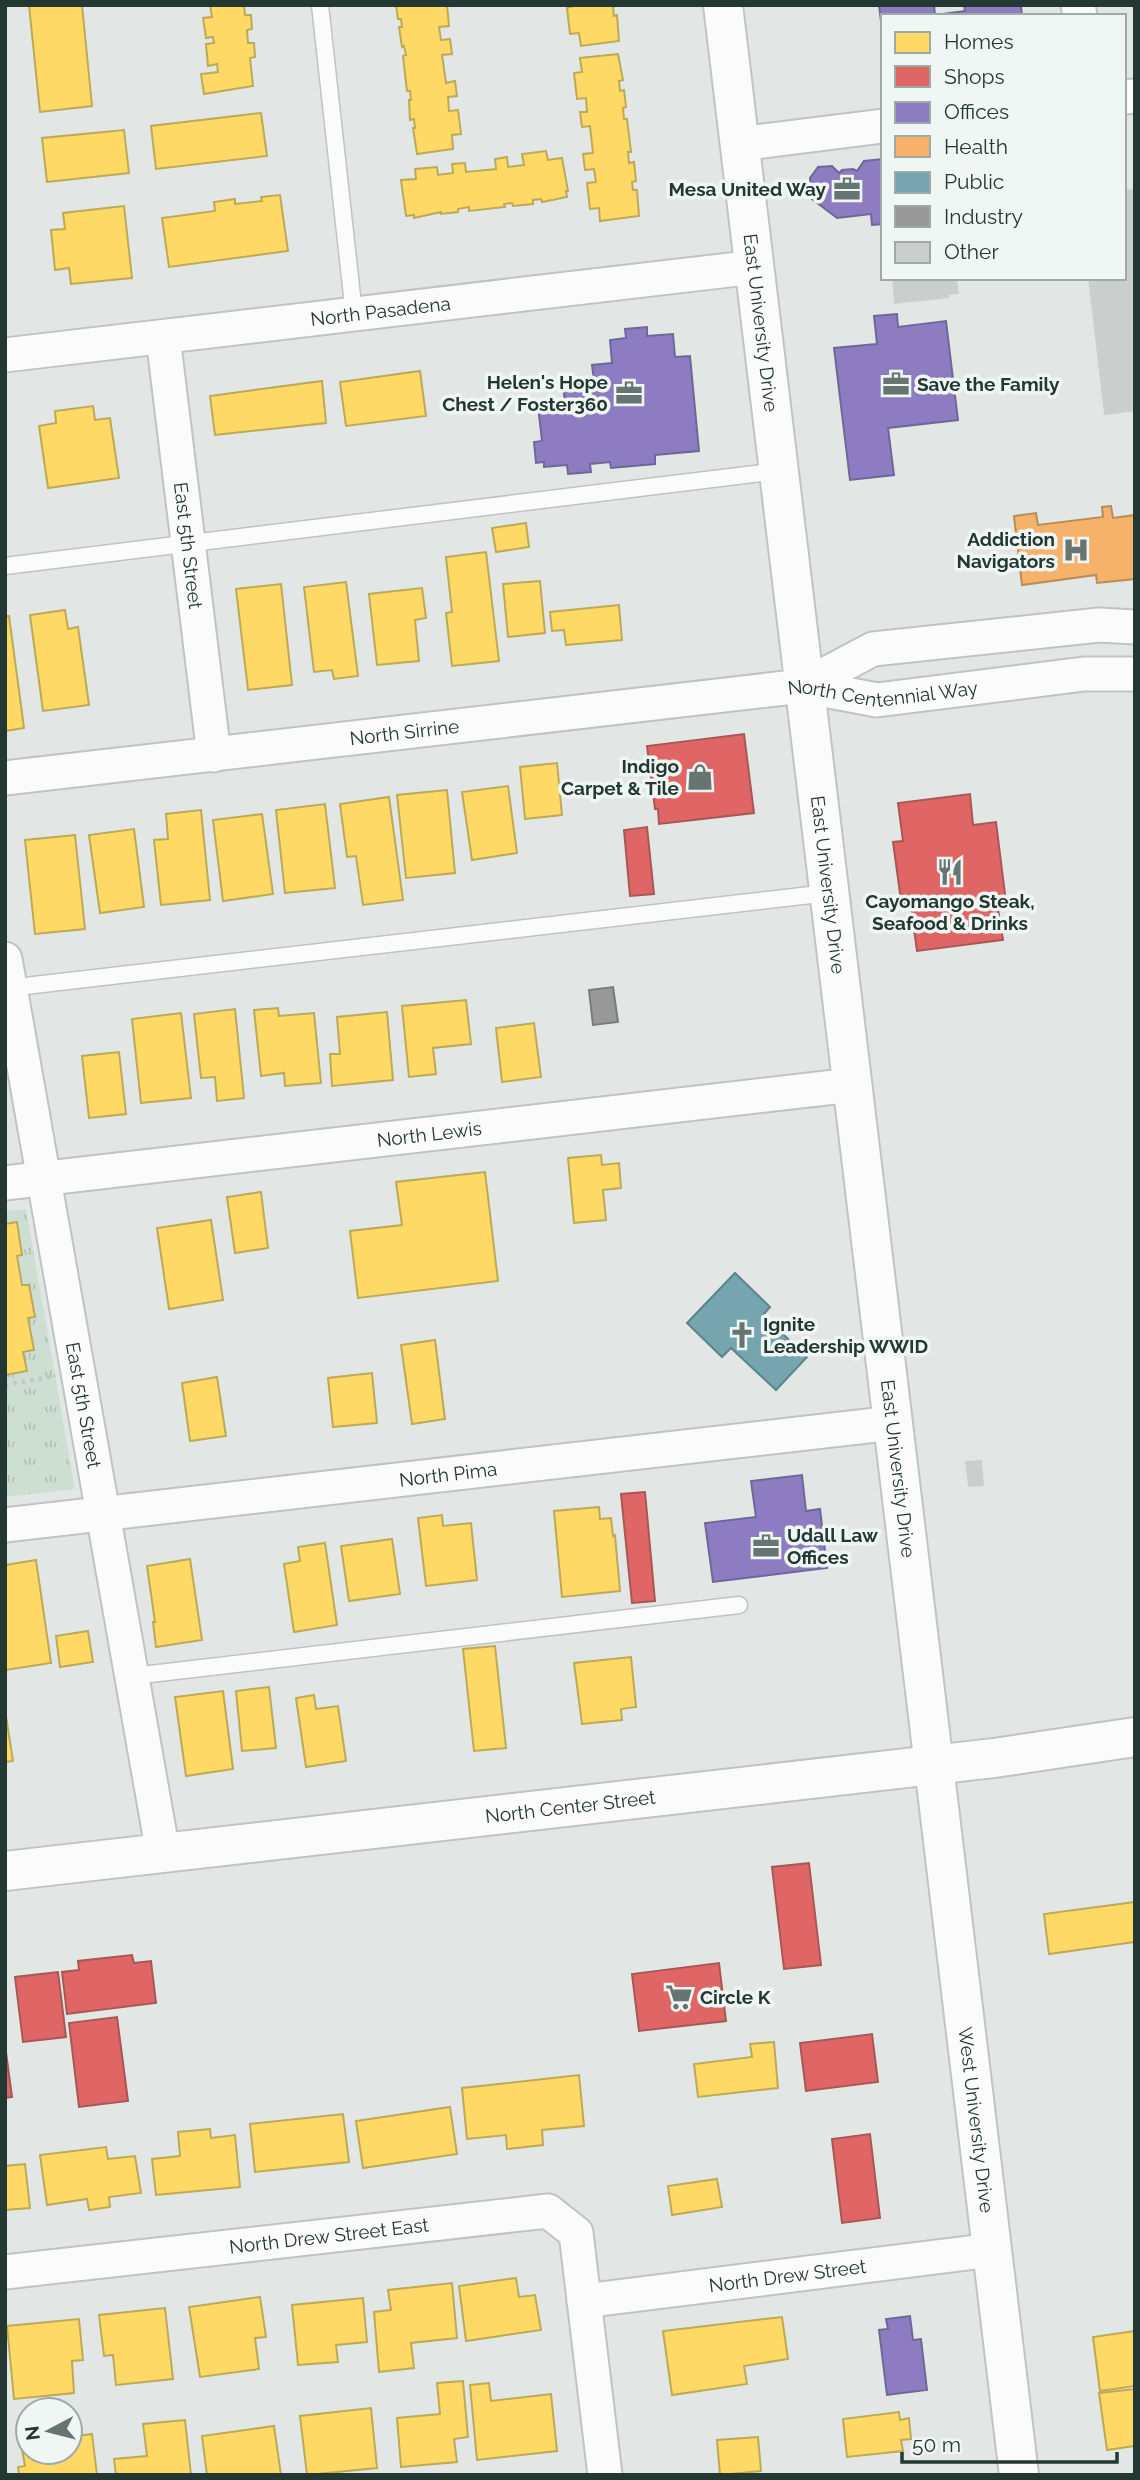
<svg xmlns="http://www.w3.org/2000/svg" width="1140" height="2480" font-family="Raleway,sans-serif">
	<defs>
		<pattern id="park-tufts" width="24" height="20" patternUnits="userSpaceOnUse" patternTransform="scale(1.75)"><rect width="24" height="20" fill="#cddfd2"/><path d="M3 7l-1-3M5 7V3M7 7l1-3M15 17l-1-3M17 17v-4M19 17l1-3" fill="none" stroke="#b0c0b5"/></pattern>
	</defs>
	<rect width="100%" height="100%" fill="#e2e7e5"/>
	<polygon fill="url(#park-tufts)" points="26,1209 75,1489 5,1497 5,1211"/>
	<g fill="#ffd966" stroke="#bda956" stroke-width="2">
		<polygon points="29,5 82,5 92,106 40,112"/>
		<polygon points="210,5 244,5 245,15 251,15 252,29 247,30 248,43 254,43 255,57 250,58 253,86 204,94 201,74 218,72 217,64 208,66 206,44 214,43 213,37 206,38 203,18 212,17"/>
		<polygon points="396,5 447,5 449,26 439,27 441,40 450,39 452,54 442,55 446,83 455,81 457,96 448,97 449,111 458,110 461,134 452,135 453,149 417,154 413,128 415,128 414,119 410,120 409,100 411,100 410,91 407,91 403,56 406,55 404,46 402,47 399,27 402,27 401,19 398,19"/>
		<polygon points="576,5 617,5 613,7 614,16 617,15 619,41 581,46 579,33 570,34 567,8"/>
		<polygon points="618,54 623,80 619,81 620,91 624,90 626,107 623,108 624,119 627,119 631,152 628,152 629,163 634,162 636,181 632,182 633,190 637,190 639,216 600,221 599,208 590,209 587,183 596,182 594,169 585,170 583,154 593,153 590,126 582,127 580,112 587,112 586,98 577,99 574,73 582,72 580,58"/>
		<polygon points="261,113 267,156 156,169 151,126"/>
		<polygon points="124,130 129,173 47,182 42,138"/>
		<polygon points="546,151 548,160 562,158 568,191 566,191 567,197 542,202 541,199 533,200 533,204 513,206 512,203 504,204 505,207 469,211 469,207 458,209 458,212 441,214 441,212 414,218 414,215 406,216 401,180 416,179 415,169 437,167 438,175 453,173 452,164 465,163 466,172 496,169 495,159 507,157 508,167 524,165 522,154"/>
		<polygon points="280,195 288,251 169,267 162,218 215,211 214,202 235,199 235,204 262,201 261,197"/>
		<polygon points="124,206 132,278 71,284 69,268 55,270 51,230 65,229 63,213"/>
		<polygon points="420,371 426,416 346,426 340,382"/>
		<polygon points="322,381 326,423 215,435 210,396"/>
		<polygon points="93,406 95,420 110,418 119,478 48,488 39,426 56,423 55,411"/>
		<polygon points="526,523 529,547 496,552 492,528"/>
		<polygon points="486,552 499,661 452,666 446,613 452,612 446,557"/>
		<polygon points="540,581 545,633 508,637 503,584"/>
		<polygon points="346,582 358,676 334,679 332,670 314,672 304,587"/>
		<polygon points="281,584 292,685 248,690 236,589"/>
		<polygon points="422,588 426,618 415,620 419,661 377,665 369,594"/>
		<polygon points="619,605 622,640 566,645 564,630 552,631 550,612"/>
		<polygon points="65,610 68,629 78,627 89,705 43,711 30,615"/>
		<polygon points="5,616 9,616 24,728 5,731"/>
		<polygon points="557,763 562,815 525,819 520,767"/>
		<polygon points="508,786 517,853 472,860 462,792"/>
		<polygon points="447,790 455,873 406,878 397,795"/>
		<polygon points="389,797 403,900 363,905 356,856 347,857 340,804"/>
		<polygon points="325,804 335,888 285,893 276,810"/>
		<polygon points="201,810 210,900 161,905 154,840 168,839 166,814"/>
		<polygon points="262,814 273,894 223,901 213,820"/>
		<polygon points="134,829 144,907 100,913 89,835"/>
		<polygon points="75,835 85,929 35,934 25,840"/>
		<polygon points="466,1000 471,1044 433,1048 436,1074 409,1077 402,1006"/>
		<polygon points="278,1008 279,1016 314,1013 321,1083 285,1086 284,1073 261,1076 254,1010"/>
		<polygon points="235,1009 244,1098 217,1101 215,1077 201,1078 194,1014"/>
		<polygon points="387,1012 393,1080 332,1086 330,1054 340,1054 337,1017"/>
		<polygon points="181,1013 191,1098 141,1103 132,1019"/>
		<polygon points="534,1023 541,1077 502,1082 496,1028"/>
		<polygon points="119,1052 126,1114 89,1118 82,1056"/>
		<polygon points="601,1155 602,1165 619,1163 621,1188 603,1190 606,1220 574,1223 568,1158"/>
		<polygon points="485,1172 498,1281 358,1298 350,1231 402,1225 396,1182"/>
		<polygon points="261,1192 268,1248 235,1253 227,1197"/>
		<polygon points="211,1220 223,1300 169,1309 157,1228"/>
		<polygon points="17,1222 22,1255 17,1256 22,1285 29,1285 35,1317 28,1318 34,1350 23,1352 27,1371 5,1375 5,1224"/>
		<polygon points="435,1340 445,1419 412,1424 401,1345"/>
		<polygon points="372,1373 377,1423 333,1427 328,1378"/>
		<polygon points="217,1377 226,1436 190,1441 182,1383"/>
		<polygon points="599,1507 600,1519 611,1518 613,1536 615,1535 620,1591 562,1597 554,1511"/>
		<polygon points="442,1515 443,1526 471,1523 477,1580 426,1586 418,1518"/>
		<polygon points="392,1539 400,1594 349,1601 341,1546"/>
		<polygon points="325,1543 337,1625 294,1632 284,1564 300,1561 298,1547"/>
		<polygon points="190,1559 202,1640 156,1647 153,1622 155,1622 147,1566"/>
		<polygon points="36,1560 51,1663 5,1670 5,1565"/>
		<polygon points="88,1631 93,1662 60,1667 56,1636"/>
		<polygon points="495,1646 506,1748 474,1751 463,1649"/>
		<polygon points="631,1657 636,1707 621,1709 622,1720 582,1724 574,1663"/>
		<polygon points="269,1687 276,1748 242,1751 236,1691"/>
		<polygon points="223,1691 233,1769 186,1776 175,1697"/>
		<polygon points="314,1695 316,1709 338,1706 346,1761 306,1767 296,1698"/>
		<polygon points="5,1710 13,1761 5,1762"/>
		<polygon points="1135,1902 1135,1942 1049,1954 1044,1914"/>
		<polygon points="774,2042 778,2088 698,2097 694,2064 752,2057 750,2044"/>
		<polygon points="579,2075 584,2126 542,2130 543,2145 507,2149 506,2135 467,2139 462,2088"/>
		<polygon points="450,2107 457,2154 363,2168 356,2121"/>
		<polygon points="343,2114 349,2162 255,2172 250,2124"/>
		<polygon points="210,2129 211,2138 235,2135 240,2187 156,2195 152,2159 180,2156 178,2132"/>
		<polygon points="106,2147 108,2159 135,2156 141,2193 109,2197 110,2207 89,2210 87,2199 47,2205 40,2155"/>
		<polygon points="25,2164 30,2208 5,2210 5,2166"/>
		<polygon points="717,2179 722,2207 672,2215 668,2186"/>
		<polygon points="516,2278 519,2297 535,2295 541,2330 466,2341 459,2286"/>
		<polygon points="452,2283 457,2338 411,2343 414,2368 379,2372 374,2312 391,2310 388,2290"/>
		<polygon points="260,2297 266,2337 255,2338 259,2369 200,2377 189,2307"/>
		<polygon points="363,2298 367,2342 336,2345 338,2362 298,2365 292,2305"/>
		<polygon points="165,2308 173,2379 116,2385 113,2355 104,2356 99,2315"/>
		<polygon points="782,2317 788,2359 744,2366 747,2384 672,2395 663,2331"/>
		<polygon points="79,2319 83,2360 72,2361 74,2393 14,2399 7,2326"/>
		<polygon points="1135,2331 1135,2386 1100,2391 1093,2337"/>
		<polygon points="463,2381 468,2437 454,2439 457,2462 401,2467 397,2418 440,2414 437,2383"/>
		<polygon points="489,2383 491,2401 551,2394 557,2451 477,2460 470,2385"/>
		<polygon points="1135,2389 1135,2446 1107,2450 1099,2393"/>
		<polygon points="371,2408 377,2468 307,2475 300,2416"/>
		<polygon points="899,2412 900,2420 909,2418 911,2439 901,2440 903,2451 847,2457 843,2419"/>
		<polygon points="185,2420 191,2475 116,2475 114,2459 147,2456 143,2424"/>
		<polygon points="274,2426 281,2475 207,2475 202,2436"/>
		<polygon points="92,2434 97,2475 19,2475 18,2467 25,2466 21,2443 28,2442 28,2452 70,2452 70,2437"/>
		<polygon points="758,2437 761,2471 720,2475 717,2440"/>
	</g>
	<g fill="#e06666" stroke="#a75856" stroke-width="2">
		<polygon points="744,734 754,813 659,824 658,809 655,809 647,746"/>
		<polygon points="970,794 973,825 996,822 1006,902 997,903 1003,940 917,951 911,907 902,908 893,842 903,841 898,803"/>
		<polygon points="647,827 654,894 630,896 624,830"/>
		<polygon points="645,1492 655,1601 632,1603 621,1494"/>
		<polygon points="809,1863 821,1965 784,1969 772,1867"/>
		<polygon points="132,1955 134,1963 151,1961 156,2003 67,2014 62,1972 79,1970 78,1961"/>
		<polygon points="719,1963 726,2021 639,2031 632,1974"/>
		<polygon points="58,1972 66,2037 23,2042 15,1977"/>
		<polygon points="117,2017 128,2101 79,2107 69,2023"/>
		<polygon points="872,2034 878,2082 806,2091 800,2043"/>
		<polygon points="5,2045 12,2097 5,2098"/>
		<polygon points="870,2134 880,2218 842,2223 832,2139"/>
	</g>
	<g fill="#8e7cc3" stroke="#6e6898" stroke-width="2">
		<polygon points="879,5 934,5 935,15 965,11 964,5 1021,5 1022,16 883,16 883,38"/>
		<polygon points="883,159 883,224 872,225 871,214 837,218 812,199 810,178 818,167 832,166 839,173 842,170 853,169 857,171 864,161"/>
		<polygon points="897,314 898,327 946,321 958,420 888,428 894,475 850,480 834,348 877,344 874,316"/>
		<polygon points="647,327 647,336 673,334 675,357 690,356 699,451 655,455 655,464 611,468 610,462 590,464 591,472 568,474 567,465 544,467 544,462 536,463 534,442 542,441 538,406 565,403 563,384 594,380 592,365 612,363 610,340 626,338 625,329"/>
		<polygon points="802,1475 806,1511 820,1509 827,1568 713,1582 705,1523 756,1517 751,1481"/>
		<polygon points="910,2316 913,2340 921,2339 927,2390 887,2395 879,2330 888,2329 886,2319"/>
	</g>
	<polygon fill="#f6b26b" stroke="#b78d5a" stroke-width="2" points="1111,506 1113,518 1135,515 1135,579 1097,583 1096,575 1022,585 1014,516 1036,513 1038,525 1103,517 1102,507"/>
	<polygon fill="#76a5af" stroke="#5d848a" stroke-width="2" points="735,1273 770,1307 763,1315 807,1357 776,1390 731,1348 722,1357 687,1323"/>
	<polygon fill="#999" stroke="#767c7a" stroke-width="2" points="613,987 618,1022 593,1025 589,990"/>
	<g fill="#cacecc" stroke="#cbd0ce" stroke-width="2">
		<polygon points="1132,190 1135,212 1135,410 1105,414 1089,278 1124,278 1124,191"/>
		<polygon points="893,278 956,278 958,293 948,294 948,297 895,303"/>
		<polygon points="981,1461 983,1485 969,1486 966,1462"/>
	</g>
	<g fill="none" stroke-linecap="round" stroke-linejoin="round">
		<defs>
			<g id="service">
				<polyline points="320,5 354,314"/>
				<polyline points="5,566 778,471"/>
				<polyline points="8,988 828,893"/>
				<polyline points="133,1676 739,1605"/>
			</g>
			<g id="minor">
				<polyline points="1078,5 1080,16"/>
				<polyline points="1124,97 1135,96"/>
				<polyline points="739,144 883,126"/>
				<path id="s1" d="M163,337l51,418"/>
				<path id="s2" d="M5,355l750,-88"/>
				<polyline points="803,686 873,649 1099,625 1135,627"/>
				<path id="s3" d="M5,778l798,-92 74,14 207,-26h51"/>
				<path id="s4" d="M5,959l158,894"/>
				<path id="s5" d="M5,1183l847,-98"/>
				<path id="s6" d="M5,1525l888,-102"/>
				<path id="s7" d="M5,2272l543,-61 28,22 29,242"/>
				<path id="s8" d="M584,2301l408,-51"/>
			</g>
			<g id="tertiary">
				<path id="s9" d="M5,1871l989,-113 141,-21"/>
			</g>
			<g id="secondary">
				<path id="s10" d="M723,5l296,2470"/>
			</g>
		</defs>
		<use href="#service" stroke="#bfc4c2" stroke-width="19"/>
		<use href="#minor" stroke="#bfc4c2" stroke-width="37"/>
		<use href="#tertiary" stroke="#bfc4c2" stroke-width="42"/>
		<use href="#secondary" stroke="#bfc5c2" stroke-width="42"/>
		<polyline stroke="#c0c7c5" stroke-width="4.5" stroke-dasharray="3.5 5" stroke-linecap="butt" points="5,1385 50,1377"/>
		<use href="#service" stroke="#fbfbfb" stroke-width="16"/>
		<use href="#minor" stroke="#fbfbfb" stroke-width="33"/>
		<use href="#tertiary" stroke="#fbfbfb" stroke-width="38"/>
		<use href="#secondary" stroke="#fbfbfb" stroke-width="38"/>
	</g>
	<defs>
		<symbol id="office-bare" viewBox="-9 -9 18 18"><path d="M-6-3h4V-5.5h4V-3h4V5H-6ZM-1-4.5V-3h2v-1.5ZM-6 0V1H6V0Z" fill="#667571" stroke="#f0f6f3" stroke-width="2.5" paint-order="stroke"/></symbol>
		<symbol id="hospital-bare" viewBox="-9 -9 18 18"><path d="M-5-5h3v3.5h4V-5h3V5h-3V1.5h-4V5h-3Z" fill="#667571" stroke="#f0f6f3" stroke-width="2.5" paint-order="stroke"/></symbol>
		<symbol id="shop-bare" viewBox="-9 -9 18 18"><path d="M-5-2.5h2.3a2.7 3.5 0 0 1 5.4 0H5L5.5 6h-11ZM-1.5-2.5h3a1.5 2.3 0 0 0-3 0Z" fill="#667571" stroke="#f0f6f3" stroke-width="2.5" paint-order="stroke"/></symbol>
		<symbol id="restaurant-bare" viewBox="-9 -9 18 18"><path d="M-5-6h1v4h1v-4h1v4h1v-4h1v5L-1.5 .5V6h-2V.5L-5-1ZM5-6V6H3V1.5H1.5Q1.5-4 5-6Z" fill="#667571" stroke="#f0f6f3" stroke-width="2.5" paint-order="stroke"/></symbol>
		<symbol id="church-bare" viewBox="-9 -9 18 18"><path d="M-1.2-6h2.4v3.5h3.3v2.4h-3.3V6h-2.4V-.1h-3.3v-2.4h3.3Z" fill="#667571" stroke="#f0f6f3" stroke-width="2.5" paint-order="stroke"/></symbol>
		<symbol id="supermarket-bare" viewBox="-9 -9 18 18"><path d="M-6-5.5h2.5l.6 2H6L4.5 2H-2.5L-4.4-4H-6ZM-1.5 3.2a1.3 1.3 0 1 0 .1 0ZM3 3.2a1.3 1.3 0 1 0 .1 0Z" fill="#667571" stroke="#f0f6f3" stroke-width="2.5" paint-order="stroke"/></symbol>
	</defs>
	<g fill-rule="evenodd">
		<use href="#office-bare" x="828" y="170" width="38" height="38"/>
		<use href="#office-bare" x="877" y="365" width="38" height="38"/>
		<use href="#office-bare" x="610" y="374" width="38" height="38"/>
		<use href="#hospital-bare" x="1057" y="531" width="38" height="38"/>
		<use href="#shop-bare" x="681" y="758" width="38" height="38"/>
		<use href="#restaurant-bare" x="931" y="853" width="38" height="38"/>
		<use href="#church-bare" x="723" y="1316" width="38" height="38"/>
		<use href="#office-bare" x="747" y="1527" width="38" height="38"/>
		<use href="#supermarket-bare" x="660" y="1978" width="38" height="38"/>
	</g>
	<g text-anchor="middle" stroke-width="7" stroke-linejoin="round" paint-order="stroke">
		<g font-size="19" font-weight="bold" fill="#233832" stroke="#f0f6f3" text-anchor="end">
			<text x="826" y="196">Mesa United Way</text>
			<text x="608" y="389">Helen's Hope<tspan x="608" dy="22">Chest / Foster360</tspan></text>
			<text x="917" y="391" text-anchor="start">Save the Family</text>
			<text x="1055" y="546">Addiction<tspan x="1055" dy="22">Navigators</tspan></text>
			<text x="679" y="773">Indigo<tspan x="679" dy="22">Carpet &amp; Tile</tspan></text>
			<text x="950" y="908" text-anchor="middle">Cayomango Steak,<tspan x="950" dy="22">Seafood &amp; Drinks</tspan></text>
			<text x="763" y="1331" text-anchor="start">Ignite<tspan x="763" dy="22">Leadership WWID</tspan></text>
			<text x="787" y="1542" text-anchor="start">Udall Law<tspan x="787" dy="22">Offices</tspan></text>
			<text x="700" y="2004" text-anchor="start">Circle K</text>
		</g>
		<g font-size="19" fill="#233832" stroke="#f0f6f3">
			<text dy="7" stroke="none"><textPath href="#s2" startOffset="378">North Pasadena</textPath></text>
			<text dy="7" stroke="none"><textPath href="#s10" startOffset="320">East University Drive</textPath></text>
			<text dy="7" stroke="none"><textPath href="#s1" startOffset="210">East 5th Street</textPath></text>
			<text dy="7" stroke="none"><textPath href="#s3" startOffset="884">North Centennial Way</textPath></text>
			<text dy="7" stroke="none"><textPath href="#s3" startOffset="402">North Sirrine</textPath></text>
			<text dy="7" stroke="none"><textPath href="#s10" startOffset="886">East University Drive</textPath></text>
			<text dy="7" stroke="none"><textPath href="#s5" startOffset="427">North Lewis</textPath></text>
			<text dy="7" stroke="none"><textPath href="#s4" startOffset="453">East 5th Street</textPath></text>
			<text dy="7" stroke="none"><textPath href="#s10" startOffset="1474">East University Drive</textPath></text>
			<text dy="7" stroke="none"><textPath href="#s6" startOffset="446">North Pima</textPath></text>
			<text dy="7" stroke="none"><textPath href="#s9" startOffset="569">North Center Street</textPath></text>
			<text dy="7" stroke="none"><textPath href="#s10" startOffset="2130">West University Drive</textPath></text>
			<text dy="7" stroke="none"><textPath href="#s7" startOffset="326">North Drew Street East</textPath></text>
			<text dy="7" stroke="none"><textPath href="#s8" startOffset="205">North Drew Street</textPath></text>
		</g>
	</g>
	<rect width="1140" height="2480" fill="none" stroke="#233832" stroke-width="14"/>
	<rect x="881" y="14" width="245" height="266" fill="#f0f6f3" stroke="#9eaaa6" stroke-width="2"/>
	<rect x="895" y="32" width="35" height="21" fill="#ffd966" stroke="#9eaaa6" stroke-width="2"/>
	<text x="944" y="49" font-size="21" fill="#233832">Homes</text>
	<rect x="895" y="66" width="35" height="21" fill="#e06666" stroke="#9eaaa6" stroke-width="2"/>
	<text x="944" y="84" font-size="21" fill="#233832">Shops</text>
	<rect x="895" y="102" width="35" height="21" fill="#8e7cc3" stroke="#9eaaa6" stroke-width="2"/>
	<text x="944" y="119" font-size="21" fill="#233832">Offices</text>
	<rect x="895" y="136" width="35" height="21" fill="#f6b26b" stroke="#9eaaa6" stroke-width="2"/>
	<text x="944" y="154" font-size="21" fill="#233832">Health</text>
	<rect x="895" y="172" width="35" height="21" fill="#76a5af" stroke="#9eaaa6" stroke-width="2"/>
	<text x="944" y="189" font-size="21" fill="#233832">Public</text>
	<rect x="895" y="206" width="35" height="21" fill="#999999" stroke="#9eaaa6" stroke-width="2"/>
	<text x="944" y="224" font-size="21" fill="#233832">Industry</text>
	<rect x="895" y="242" width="35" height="21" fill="#cacecc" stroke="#9eaaa6" stroke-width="2"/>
	<text x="944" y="259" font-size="21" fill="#233832">Other</text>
	<g transform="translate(49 2431) rotate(263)"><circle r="33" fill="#f0f6f3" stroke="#9eaaa6" stroke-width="2"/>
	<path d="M0-5L12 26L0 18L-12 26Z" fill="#667571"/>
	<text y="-10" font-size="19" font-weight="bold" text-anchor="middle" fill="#233832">N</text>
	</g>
	<path d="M902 2452v10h215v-10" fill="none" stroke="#233832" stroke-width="3.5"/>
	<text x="912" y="2452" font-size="21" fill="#233832" stroke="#f0f6f3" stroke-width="5" paint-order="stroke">50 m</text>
</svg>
